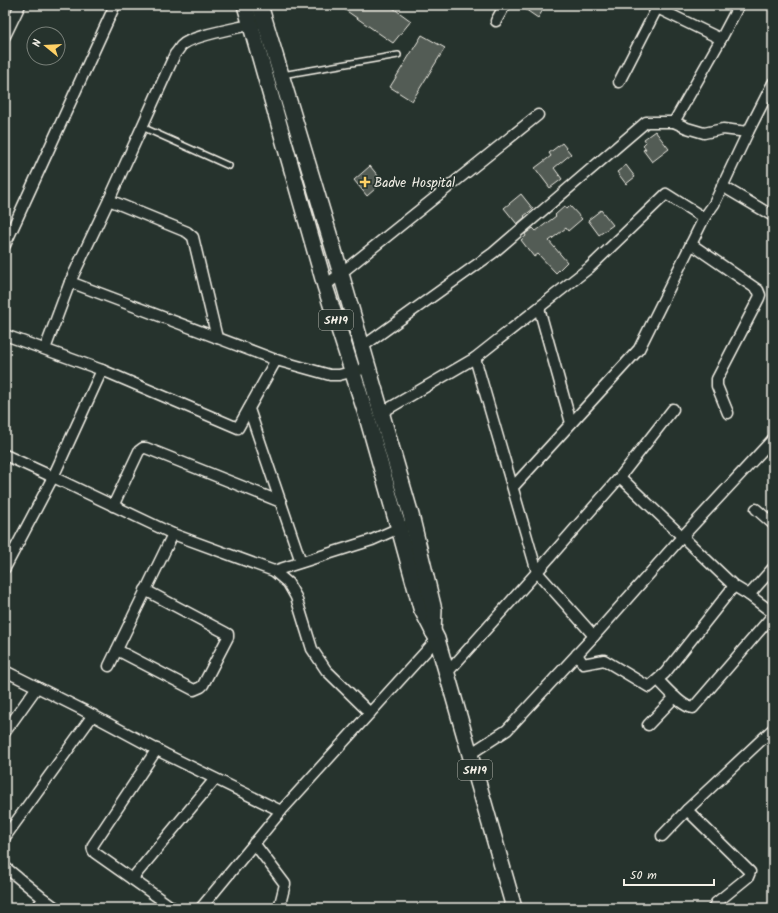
<svg xmlns="http://www.w3.org/2000/svg" width="778" height="913" font-family="Kalam,sans-serif">
	<rect width="100%" height="100%" fill="#26332d"/>
	<filter id="ink" filterUnits="userSpaceOnUse"><feTurbulence type="fractalNoise" baseFrequency=".025" numOctaves="2"/><feDisplacementMap in="SourceGraphic" scale="8" xChannelSelector="R" yChannelSelector="G"/><feConvolveMatrix kernelMatrix="1 2 1 2 8 2 1 2 1" color-interpolation-filters="sRGB"/></filter>
	<g filter="url(#ink)">
		<g fill="#525c55" stroke="#f4f1e8">
			<polygon points="338,5 389,5 411,21 393,43"/>
			<polygon points="519,5 546,5 538,18"/>
			<polygon points="422,35 445,48 412,101 390,87"/>
			<polygon points="655,131 669,149 652,162 643,150 646,149 643,145 646,142 644,139"/>
			<polygon points="562,143 571,154 554,168 562,179 550,188 535,168 551,156 549,153"/>
			<polygon points="626,165 635,177 626,184 617,172"/>
			<polygon points="370,166 383,182 367,196 354,180"/>
			<polygon points="521,194 533,209 524,216 525,217 517,224 504,208"/>
			<polygon points="565,206 567,209 570,206 582,219 568,231 566,228 549,241 567,262 556,273 538,254 534,257 521,240 526,236 525,234 533,228 536,231 556,216 555,215"/>
			<polygon points="601,210 613,225 599,235 588,220"/>
		</g>
		<g fill="none" stroke-linecap="round" stroke-linejoin="round">
			<defs>
				<g id="lane">
					<polyline points="282,75 398,55"/>
					<polyline points="142,127 229,166"/>
				</g>
				<g id="street">
					<polyline points="651,5 721,39"/>
					<polyline points="496,21 505,5"/>
					<polyline points="5,36 20,5"/>
					<polyline points="619,82 657,8"/>
					<polyline points="674,122 721,39 739,5"/>
					<polyline points="722,186 773,216"/>
					<polyline points="109,200 187,232 193,237 217,338"/>
					<polyline points="691,244 758,290 760,295 759,298 717,379 717,386 728,413"/>
					<polyline points="5,245 115,5"/>
					<path d="M70,282l39,-82 66,-146c2,-2 4,-5 6,-8 10,-11 59,-18 76,-23"/>
					<polyline points="325,286 538,115"/>
					<polyline points="539,308 571,423"/>
					<polyline points="5,335 102,370 53,477 173,534 274,571 288,583 296,597 312,649 326,670 370,713"/>
					<polyline points="362,347 493,253 646,122 674,122 687,128 704,133 723,129 748,132"/>
					<polyline points="45,349 70,282 276,360"/>
					<polyline points="475,358 537,572 594,636"/>
					<polyline points="102,370 238,428 276,360 330,375 339,375 368,368"/>
					<polyline points="249,409 301,562"/>
					<polyline points="381,413 475,358 589,268 666,194 704,218"/>
					<polyline points="5,455 53,477 5,568"/>
					<polyline points="620,477 673,409"/>
					<polyline points="513,487 639,349 704,218 714,204 748,132 773,83"/>
					<polyline points="113,506 139,451 143,448 146,448 281,502"/>
					<polyline points="756,509 773,524"/>
					<polyline points="274,571 372,540 399,528 404,526"/>
					<polyline points="749,595 773,568"/>
					<polyline points="117,650 194,690 201,687 203,685 228,637 228,634 226,633 145,590"/>
					<polyline points="577,654 583,664 604,660 649,687 665,673 734,586"/>
					<polyline points="109,666 173,534"/>
					<polyline points="5,671 83,710 165,754 281,811"/>
					<polyline points="447,673 537,572 620,477 734,586 749,595 773,613"/>
					<path d="M658,680c8,8 24,27 35,28l80,-93"/>
					<polyline points="648,725 675,697"/>
					<polyline points="5,732 37,687"/>
					<path d="M157,749l-64,96c-1,3 -1,5 2,8l78,55"/>
					<polyline points="470,754 507,730 594,636 682,537 773,439"/>
					<polyline points="687,810 750,872 748,877 716,903 713,908"/>
					<polyline points="662,836 687,810 773,729"/>
					<polyline points="5,837 93,715"/>
					<polyline points="254,843 285,884 279,908"/>
					<polyline points="5,867 44,899 56,908"/>
					<polyline points="132,879 215,779"/>
					<polyline points="36,908 44,899"/>
					<polyline points="201,908 281,811 437,639"/>
				</g>
				<g id="primary">
					<polyline points="245,5 325,286 367,417 395,516 399,528 421,608 437,639 514,908"/>
					<polyline points="260,5 341,274 411,515 434,610 433,632"/>
				</g>
			</defs>
			<use href="#lane" stroke="#f4f1e8" stroke-width="8"/>
			<use href="#street" stroke="#f4f1e8" stroke-width="13"/>
			<use href="#primary" stroke="#f4f1e8" stroke-width="18"/>
			<use href="#lane" stroke="#26332d" stroke-width="5"/>
			<use href="#street" stroke="#26332d" stroke-width="10"/>
			<use href="#primary" stroke="#26332d" stroke-width="15"/>
		</g>
	</g>
	<path fill="#ffd166" stroke="#26332d" stroke-width="1.5" d="M363 176h4v4h4v4h-4v4h-4v-4h-4v-4h4z"/>
	<g text-anchor="middle" stroke-width="3.5" stroke-linejoin="round" paint-order="stroke">
		<g fill="#26332d" stroke="#b6b8b0" stroke-width="1">
			<rect x="319" y="310" width="34" height="20" rx="3"/>
			<rect x="458" y="760" width="34" height="20" rx="3"/>
		</g>
		<g font-size="12" font-weight="bold" fill="#f4f1e8">
			<text x="336" y="324">SH19</text>
			<text x="475" y="774">SH19</text>
		</g>
		<g font-size="13" fill="#f4f1e8" stroke="#26332d" text-anchor="start">
			<text x="374" y="187">Badve Hospital</text>
		</g>
	</g>
	<rect width="778" height="913" fill="none" stroke="#26332d" stroke-width="20"/>
	<rect x="10" y="10" width="758" height="893" fill="none" stroke="#f4f1e8" stroke-width="1.5" filter="url(#ink)"/>
	<g transform="translate(46 46) rotate(288)"><circle r="19" fill="#26332d" stroke="#787f78"/>
	<path d="M0-3L7 15L0 10L-7 15Z" fill="#ffd166"/>
	<text y="-6" font-size="11" font-weight="bold" text-anchor="middle" fill="#f4f1e8">N</text>
	</g>
	<path d="M624 879v6h90v-6" fill="none" stroke="#f4f1e8" stroke-width="2"/>
	<text x="630" y="879" font-size="12" fill="#f4f1e8" stroke="#26332d" stroke-width="3" paint-order="stroke">50 m</text>
</svg>
